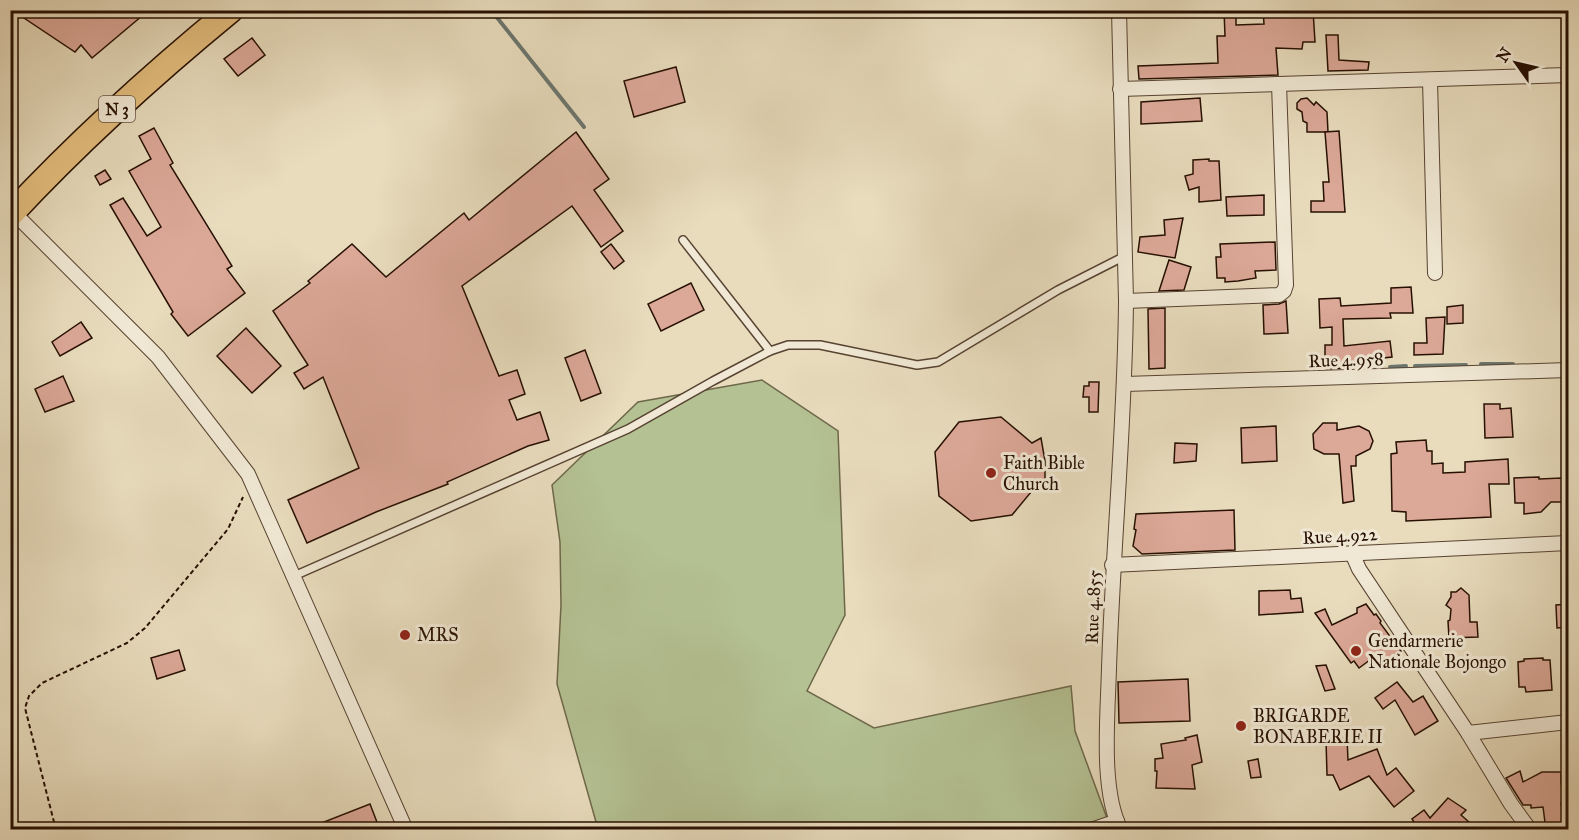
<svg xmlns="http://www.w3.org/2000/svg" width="1579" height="840" font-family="'IM FELL Great Primer',serif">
	<rect width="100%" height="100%" fill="#e8dcbd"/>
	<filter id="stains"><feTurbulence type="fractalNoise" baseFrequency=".00333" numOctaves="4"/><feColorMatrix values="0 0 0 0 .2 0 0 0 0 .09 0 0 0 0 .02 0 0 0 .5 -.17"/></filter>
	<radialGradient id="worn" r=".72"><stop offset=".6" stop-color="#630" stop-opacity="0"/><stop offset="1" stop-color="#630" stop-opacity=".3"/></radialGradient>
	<polygon fill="#b4c193" stroke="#6e684a" stroke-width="1.5" points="762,380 838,431 845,615 807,691 874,728 1071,686 1075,731 1111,829 598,829 557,684 561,605 560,542 552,485 638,402"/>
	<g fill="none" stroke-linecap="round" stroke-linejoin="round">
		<g stroke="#6b766e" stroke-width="4">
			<polyline points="491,10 584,127"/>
			<polyline points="1481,364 1513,364"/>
			<polyline points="1415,366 1466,365"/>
			<polyline points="1390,367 1406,366"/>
		</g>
	</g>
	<g fill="#dca898" stroke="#271002" stroke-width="1.5">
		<polygon points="12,10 149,10 92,58 81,45 75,52"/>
		<polygon points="1224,10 1236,10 1236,25 1264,24 1263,10 1313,10 1315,42 1303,42 1302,49 1276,48 1278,75 1139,79 1138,66 1218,63 1217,36 1225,36"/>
		<polygon points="1326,35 1338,35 1339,60 1369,62 1368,70 1328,71"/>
		<polygon points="252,38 265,55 238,76 224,59"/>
		<polygon points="676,67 685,102 634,117 624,81"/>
		<polygon points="1200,98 1202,121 1141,124 1141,102"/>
		<polygon points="1307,98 1314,105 1316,102 1327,112 1328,132 1307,132 1307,123 1303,121 1302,112 1297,109 1297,103 1301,99"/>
		<polygon points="154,128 173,163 170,165 232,266 227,269 245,293 188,336 171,314 173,312 110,205 123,198 147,236 161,227 129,171 151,159 139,136"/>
		<polygon points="1339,131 1345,212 1311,212 1311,201 1324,201 1323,182 1329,182 1325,132"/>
		<polygon points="576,132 609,179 594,190 623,231 601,247 572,206 462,286 499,376 517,370 525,394 509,400 517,420 540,412 549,440 528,446 447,482 448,484 376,512 307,543 288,500 359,468 323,377 304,389 294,373 308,365 273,311 310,283 308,281 352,244 386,277 464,213 469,220"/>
		<polygon points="1209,159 1209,161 1219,161 1221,200 1199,202 1199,187 1189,190 1185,176 1193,174 1193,160"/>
		<polygon points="105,170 111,179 100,185 95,176"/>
		<polygon points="1264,195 1264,215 1227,216 1226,197"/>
		<polygon points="1183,218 1175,258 1138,252 1140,237 1165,235 1164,220"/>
		<polygon points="1275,242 1276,270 1255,271 1256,278 1238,281 1225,282 1225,278 1217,278 1216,257 1221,257 1220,244"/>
		<polygon points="611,244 624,261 614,269 601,252"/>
		<polygon points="1169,260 1191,267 1184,290 1159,291"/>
		<polygon points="691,283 704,310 661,331 648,304"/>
		<polygon points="1411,287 1413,313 1390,313 1391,318 1343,319 1344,346 1390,341 1392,357 1345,362 1345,368 1325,369 1325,345 1332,345 1332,327 1320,328 1319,299 1340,298 1341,306 1391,303 1391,288"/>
		<polygon points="1286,301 1288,333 1264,334 1263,305 1279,304"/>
		<polygon points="1463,305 1463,323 1447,324 1447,307"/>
		<polygon points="1165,308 1165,368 1149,369 1148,309"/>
		<polygon points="1445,317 1443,354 1414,355 1414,343 1427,343 1426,318"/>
		<polygon points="81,322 92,338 60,356 52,342"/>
		<polygon points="246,328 281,366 252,393 217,356"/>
		<polygon points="585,350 601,393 581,401 565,358"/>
		<polygon points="63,376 74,401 45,412 35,389"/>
		<polygon points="1089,382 1099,382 1098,412 1089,412 1089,397 1083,397 1084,386 1089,386"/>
		<polygon points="1484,404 1500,404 1500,409 1511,408 1513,437 1485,438"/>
		<polygon points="1001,417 1032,443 1041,438 1045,461 1045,488 1036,486 1012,515 971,521 939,496 935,452 959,422"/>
		<polygon points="1323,423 1337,423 1337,430 1359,426 1369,431 1373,441 1370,449 1356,456 1356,466 1351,466 1354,501 1343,503 1339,454 1324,454 1314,449 1313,434"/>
		<polygon points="1276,426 1277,461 1242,463 1241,428"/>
		<polygon points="1426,440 1427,451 1432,451 1432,464 1443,463 1443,473 1465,472 1465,462 1508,459 1509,484 1489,484 1491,517 1406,521 1406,512 1392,511 1391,454 1397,453 1396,442"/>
		<polygon points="1175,443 1197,444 1196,461 1174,463"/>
		<polygon points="1539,477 1539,479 1562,478 1563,502 1551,502 1541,512 1524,514 1524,503 1515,503 1514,478"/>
		<polygon points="1234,510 1235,550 1142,554 1133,546 1136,530 1134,529 1136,514"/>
		<polygon points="1461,588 1469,595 1470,622 1477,622 1478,637 1449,638 1448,621 1450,620 1451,609 1446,605 1451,597 1451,592 1456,592"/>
		<polygon points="1290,590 1291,599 1301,598 1303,612 1259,615 1259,591"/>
		<polygon points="1366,604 1374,615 1376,614 1381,621 1380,623 1401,651 1384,663 1378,654 1359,668 1354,661 1351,663 1315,613 1325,609 1332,625 1357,613 1357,608"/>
		<polygon points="1569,604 1569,627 1557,628 1556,605"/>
		<polygon points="179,650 185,670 157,679 151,658"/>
		<polygon points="1543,658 1543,660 1550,660 1552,690 1526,692 1525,687 1519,687 1518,662 1524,661 1524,659"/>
		<polygon points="1326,665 1335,689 1325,691 1316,666"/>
		<polygon points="1188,679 1190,721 1119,723 1118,682"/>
		<polygon points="1397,682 1413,702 1423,696 1438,721 1415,735 1395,700 1383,709 1375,698"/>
		<polygon points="1197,735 1202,762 1192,765 1195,789 1156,788 1157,771 1155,771 1155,759 1163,758 1161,744 1186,740 1185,738"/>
		<polygon points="1347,738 1348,760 1377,749 1387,775 1396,768 1414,791 1394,807 1369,776 1340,790 1333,775 1327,775 1326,739"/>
		<polygon points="1258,759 1261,777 1251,778 1248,761"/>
		<polygon points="1520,771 1523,782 1542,772 1561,772 1561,784 1569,783 1569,803 1561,803 1566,830 1546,830 1543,807 1531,808 1531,805 1523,805 1506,778"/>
		<polygon points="1448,798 1466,810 1461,815 1478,830 1419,830 1412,819 1424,810 1430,818"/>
		<polygon points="370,804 380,830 307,830 306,829"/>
	</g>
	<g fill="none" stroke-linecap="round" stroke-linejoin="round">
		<defs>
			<g id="service">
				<polyline points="683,240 770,351"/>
				<polyline points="294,576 628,429 713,381 770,351 788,345 820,345 917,365 938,362 1058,290 1125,256"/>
			</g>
			<g id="minor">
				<path d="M1119,10l7,291c-1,122 -13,244 -17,367 -1,45 -9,123 12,162"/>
				<polyline points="1430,80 1435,273"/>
				<polyline points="1120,89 1568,75"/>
				<polyline points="13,212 158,357 248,474 406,830"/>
				<polyline points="1126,301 1279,295 1284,291 1286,285 1279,84"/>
				<polyline points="1125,384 1568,370"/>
				<polyline points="1352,553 1359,569 1468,733 1511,804 1530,830"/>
				<polyline points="1112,565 1568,543"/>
				<polyline points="1468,733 1568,722"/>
				<polyline points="1091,830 1117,821"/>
			</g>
			<path id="trunk" d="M10,215c69,-74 143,-141 221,-205"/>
		</defs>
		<use href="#service" stroke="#574331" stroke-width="10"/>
		<use href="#minor" stroke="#574331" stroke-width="16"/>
		<use href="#trunk" stroke="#271002" stroke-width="27"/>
		<polyline stroke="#271002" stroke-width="2" stroke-dasharray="4.5 3" stroke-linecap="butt" points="56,830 25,708 29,696 42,683 127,643 145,628 228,529 243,497"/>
		<use href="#service" stroke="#f0e8d4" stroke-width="7"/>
		<use href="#minor" stroke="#f0e8d4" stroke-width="14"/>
		<use href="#trunk" stroke="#e4be7e" stroke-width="24"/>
	</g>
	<g fill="#8f2418" stroke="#f0e8d4" stroke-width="2">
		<circle cx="991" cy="473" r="6"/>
		<circle cx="405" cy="635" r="6"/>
		<circle cx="1356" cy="651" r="6"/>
		<circle cx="1241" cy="726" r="6"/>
	</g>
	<g text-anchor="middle" stroke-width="6" stroke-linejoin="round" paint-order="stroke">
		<rect fill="#f0e8d4" stroke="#635141" stroke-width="1.5" x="99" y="96" width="36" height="26" rx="4.5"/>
		<g font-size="16" font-weight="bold" fill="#271002">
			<text x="117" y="115">N 3</text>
		</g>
		<g font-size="18" fill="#271002" stroke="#f0e8d4">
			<text transform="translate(1346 360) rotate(-2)" y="6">Rue 4.958</text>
			<text transform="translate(1340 536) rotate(-3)" y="6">Rue 4.922</text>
			<text transform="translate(1093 607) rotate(-88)" y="6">Rue 4.855</text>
		</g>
		<g font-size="18" fill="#271002" stroke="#f0e8d4" text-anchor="start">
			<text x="1003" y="469">Faith Bible<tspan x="1003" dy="21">Church</tspan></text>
			<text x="417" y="641">MRS</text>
			<text x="1368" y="647">Gendarmerie<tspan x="1368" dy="21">Nationale Bojongo</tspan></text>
			<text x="1253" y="722">BRIGARDE<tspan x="1253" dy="21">BONABERIE II</tspan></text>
		</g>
	</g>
	<rect width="1579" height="840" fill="none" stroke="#e8dcbd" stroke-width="36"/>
	<rect x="12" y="12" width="1555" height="816" fill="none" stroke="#271002" stroke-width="3"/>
	<rect x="18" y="18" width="1543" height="804" fill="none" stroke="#271002" stroke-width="1.5"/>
	<g transform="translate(1516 63) rotate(304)" stroke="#f0e8d4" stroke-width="4.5" paint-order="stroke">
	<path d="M0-4.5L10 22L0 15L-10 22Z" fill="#271002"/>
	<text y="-9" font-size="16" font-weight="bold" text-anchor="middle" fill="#271002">N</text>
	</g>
	<rect width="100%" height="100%" filter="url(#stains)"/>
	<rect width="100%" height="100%" fill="url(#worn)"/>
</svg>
